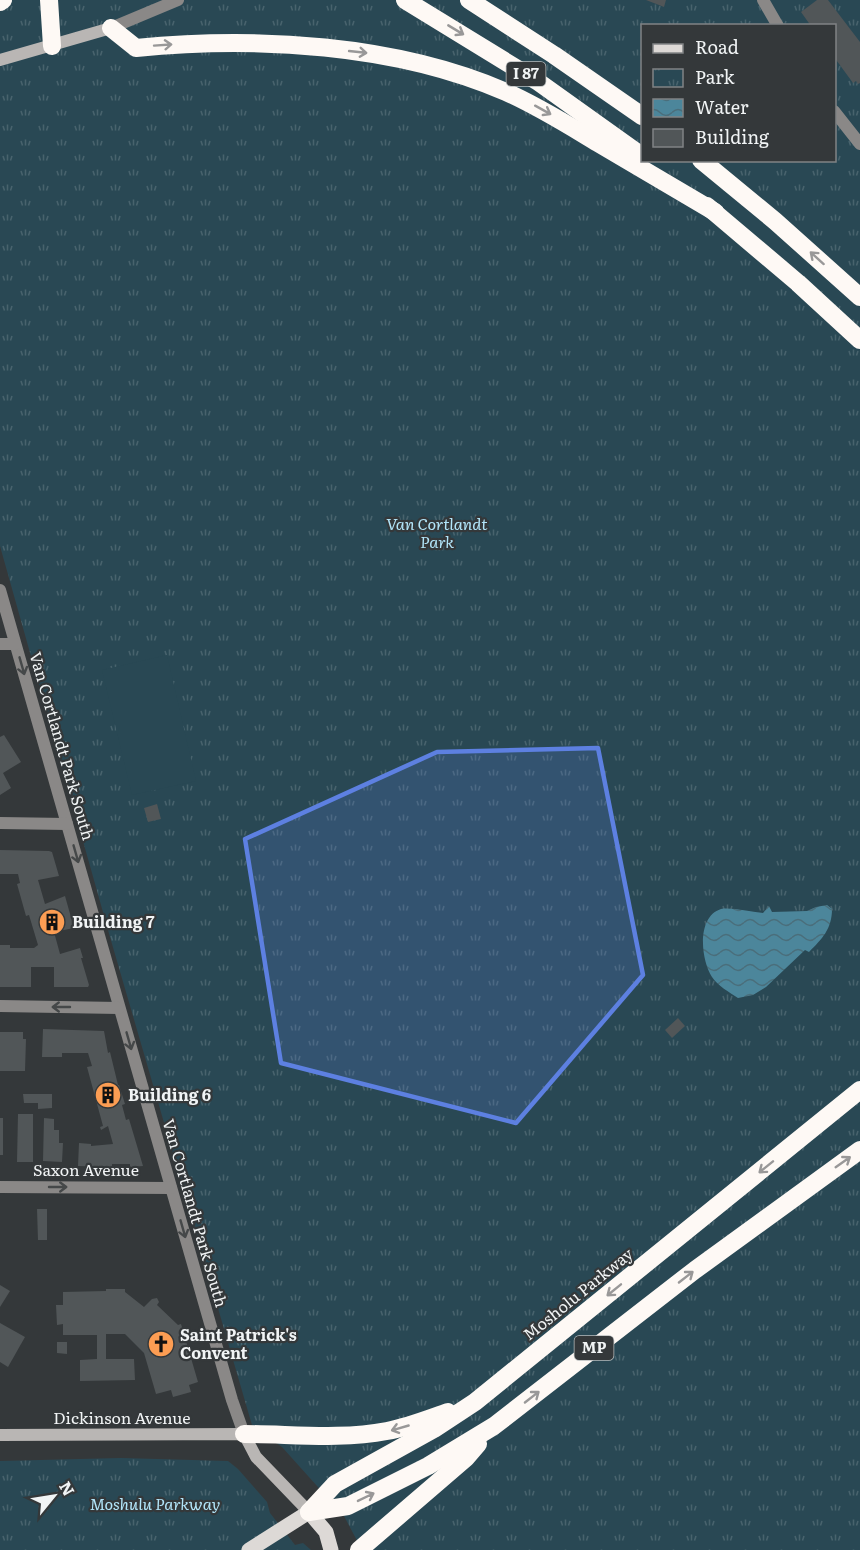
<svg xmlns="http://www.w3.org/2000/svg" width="860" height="1550" font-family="Literata,serif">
	<defs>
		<pattern id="park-tufts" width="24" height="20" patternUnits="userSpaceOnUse" patternTransform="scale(1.5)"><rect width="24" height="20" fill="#294854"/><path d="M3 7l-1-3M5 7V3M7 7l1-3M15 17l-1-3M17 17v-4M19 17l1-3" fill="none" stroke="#48636d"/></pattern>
		<pattern id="water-waves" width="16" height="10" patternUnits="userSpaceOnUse" patternTransform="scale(1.5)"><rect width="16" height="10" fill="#4c869b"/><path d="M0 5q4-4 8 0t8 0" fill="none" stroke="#4a6e7b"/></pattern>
	</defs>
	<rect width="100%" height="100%" fill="#34383a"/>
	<g fill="url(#park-tufts)" fill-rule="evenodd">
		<path d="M0,0h860v1550h-498l-18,-34 -62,-69 -30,-22 -142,-488 -110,-391zM642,26h192v134h-192z"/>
		<polygon points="121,1458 228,1461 238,1469 267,1502 270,1513 295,1545 303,1543 311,1550 0,1550 0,1461"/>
	</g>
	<polygon fill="#294854" points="167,655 196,781 132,795 102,670"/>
	<path fill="url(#water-waves)" d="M827,905l5,4c0,20 -10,30 -23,43l-4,-2 -39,37 -13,8 -15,3c-9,-6 -20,-12 -26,-21 -11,-17 -16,-60 9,-68 9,-2 32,3 42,4l6,-7 3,6 35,-1 9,-4z"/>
	<g fill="#515658">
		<polygon points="646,0 666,0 664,7"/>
		<polygon points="817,0 828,0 860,42 860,83 858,84 856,81 853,83 834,57 834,26 811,26 801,12"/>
		<polygon points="4,735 21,762 3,773 11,788 0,795 0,737"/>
		<polygon points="157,804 161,819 148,822 144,808"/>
		<polygon points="0,850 49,851 52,852 59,876 38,880 45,904 65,896 74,928 54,932 60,954 80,948 83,958 81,958 89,985 88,987 54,987 54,967 31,967 31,987 0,987 0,945 10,945 10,948 34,948 38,945 29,915 26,916 17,884 20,883 18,874 0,874"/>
		<polygon points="678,1018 685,1026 672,1038 665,1030"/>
		<polygon points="43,1029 104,1031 108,1053 110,1052 118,1085 119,1085 125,1104 122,1105 126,1120 129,1119 143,1166 130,1167 130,1164 112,1164 112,1167 78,1166 79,1143 91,1144 91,1146 113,1144 108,1126 101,1130 100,1127 103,1126 87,1067 92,1066 88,1053 62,1053 62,1057 42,1057"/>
		<polygon points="0,1032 23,1032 23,1039 26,1039 25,1071 0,1071"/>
		<polygon points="23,1094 52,1094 52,1108 38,1109 38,1103 24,1103"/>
		<polygon points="18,1114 33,1114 33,1162 17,1162"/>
		<rect x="0" y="1118" width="3" height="37"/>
		<polygon points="44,1118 54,1119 54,1130 59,1130 59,1143 63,1143 62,1162 43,1161"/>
		<polygon points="37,1209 47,1209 47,1240 38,1240"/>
		<polygon points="0,1285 10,1291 0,1307"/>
		<polygon points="106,1289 125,1289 125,1292 144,1307 152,1299 157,1298 159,1302 157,1305 178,1325 181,1324 198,1382 189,1385 191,1392 173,1397 171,1390 156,1394 144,1353 125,1334 106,1334 106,1359 134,1359 135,1380 80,1381 80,1360 97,1359 97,1335 63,1335 63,1324 57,1325 56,1305 63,1305 63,1292 106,1291"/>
		<polygon points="0,1323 25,1337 8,1367 0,1362"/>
		<polygon points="57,1342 67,1342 67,1354 57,1353"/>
	</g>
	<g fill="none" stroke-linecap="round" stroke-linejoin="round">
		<g stroke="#8a8887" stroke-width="12">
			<polyline points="763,0 778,26"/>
			<polyline points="111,28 178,0"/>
			<polyline points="834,111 860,144"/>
			<polyline points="0,590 232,1400 244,1434"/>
			<polyline points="0,644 15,644"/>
			<polyline points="0,823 67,824"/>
			<polyline points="0,1006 119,1008"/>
			<polyline points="0,1187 171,1188"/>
		</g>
		<g stroke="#b9b6b4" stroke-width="12">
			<polyline points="0,60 111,28"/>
			<polyline points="0,1435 244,1434 256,1457 309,1512"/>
		</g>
		<polyline stroke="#ddd9d6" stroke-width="15" points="249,1550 309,1512 326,1532 331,1550"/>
		<g stroke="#fef9f5" stroke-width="18">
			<polyline points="49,0 52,46"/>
			<polyline points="405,0 537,81 642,156"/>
			<polyline points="469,0 554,55 642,116"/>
			<polyline points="0,2 3,0"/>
			<path d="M111,28l25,20c120,-12 260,-4 370,44 32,14 62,33 92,51 39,23 78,46 117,69"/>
			<polyline points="701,160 775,221 860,297"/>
			<polyline points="707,206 798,283 860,340"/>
			<path d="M244,1434c47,0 97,6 143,-3 21,-4 41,-12 61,-19"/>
			<polyline points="309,1512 335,1484 434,1429 475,1402 860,1090"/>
			<polyline points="309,1512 348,1506 428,1466 494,1426 695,1270 860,1150"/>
			<polyline points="359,1550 466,1458 478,1444"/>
		</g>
	</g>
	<defs><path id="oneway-shaft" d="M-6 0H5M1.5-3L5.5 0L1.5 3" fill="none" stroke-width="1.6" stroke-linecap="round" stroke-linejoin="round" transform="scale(1.5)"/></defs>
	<g stroke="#999898">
		<use href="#oneway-shaft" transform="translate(456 30) rotate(31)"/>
		<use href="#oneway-shaft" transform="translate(163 45) rotate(-4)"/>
		<use href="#oneway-shaft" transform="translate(358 52) rotate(6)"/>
		<use href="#oneway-shaft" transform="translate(543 110) rotate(29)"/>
		<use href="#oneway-shaft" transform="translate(817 258) rotate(-138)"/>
		<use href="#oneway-shaft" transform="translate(843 1162) rotate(-35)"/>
		<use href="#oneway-shaft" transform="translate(766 1167) rotate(141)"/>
		<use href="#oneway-shaft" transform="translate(686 1277) rotate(-38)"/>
		<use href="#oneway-shaft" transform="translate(614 1290) rotate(141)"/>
		<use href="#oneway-shaft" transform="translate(532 1397) rotate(-38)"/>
		<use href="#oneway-shaft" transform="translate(400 1428) rotate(164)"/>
		<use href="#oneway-shaft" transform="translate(366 1497) rotate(-26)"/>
	</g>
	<g stroke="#454849">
		<use href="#oneway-shaft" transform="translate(22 666) rotate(74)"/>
		<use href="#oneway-shaft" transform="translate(76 854) rotate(74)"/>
		<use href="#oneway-shaft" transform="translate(61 1007) rotate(-180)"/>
		<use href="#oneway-shaft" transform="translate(129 1041) rotate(74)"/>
		<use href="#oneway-shaft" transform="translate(58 1187)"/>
		<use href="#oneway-shaft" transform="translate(183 1229) rotate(74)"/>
	</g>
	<path fill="#5d80e1" fill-opacity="0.2" stroke="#5d80e1" stroke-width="4.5" stroke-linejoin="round" d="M598,748l45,227 -127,148 -235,-60 -36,-224 192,-87z"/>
	<defs>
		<symbol id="building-disc" viewBox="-11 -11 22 22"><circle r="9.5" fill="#fc9d53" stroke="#34383a"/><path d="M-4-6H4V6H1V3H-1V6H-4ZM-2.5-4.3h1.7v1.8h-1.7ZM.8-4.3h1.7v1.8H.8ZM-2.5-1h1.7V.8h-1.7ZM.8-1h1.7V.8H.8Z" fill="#111"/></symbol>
		<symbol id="church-disc" viewBox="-11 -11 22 22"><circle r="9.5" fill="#fc9d53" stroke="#34383a"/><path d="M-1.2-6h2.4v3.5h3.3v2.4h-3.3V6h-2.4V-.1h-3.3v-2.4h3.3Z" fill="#111"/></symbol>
	</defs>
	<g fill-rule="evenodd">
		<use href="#building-disc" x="37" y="907" width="30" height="30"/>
		<use href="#building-disc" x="93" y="1080" width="30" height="30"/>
		<use href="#church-disc" x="146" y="1329" width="30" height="30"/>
	</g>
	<g text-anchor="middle" stroke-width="4.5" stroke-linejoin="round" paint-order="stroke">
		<g fill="#34383a" stroke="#b8bcbd" stroke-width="1.5">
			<rect x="506.5" y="62" width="39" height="24" rx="4.5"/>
			<rect x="574.5" y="1336" width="39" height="24" rx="4.5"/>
		</g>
		<g font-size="15" font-weight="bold" fill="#f1f4f5">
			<text x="526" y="79">I 87</text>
			<text x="594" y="1353">MP</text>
		</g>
		<g font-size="16" font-style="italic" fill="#b2e5f9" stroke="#34383a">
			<text x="437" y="530">Van Cortlandt<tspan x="437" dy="18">Park</tspan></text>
			<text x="155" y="1510">Moshulu Parkway</text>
		</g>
		<g font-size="16" fill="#f1f4f5" stroke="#34383a">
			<text transform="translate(62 746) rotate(74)" y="6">Van Cortlandt Park South</text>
			<text x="86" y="1176">Saxon Avenue</text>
			<text transform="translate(195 1213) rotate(74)" y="6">Van Cortlandt Park South</text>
			<text transform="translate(578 1294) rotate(-39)" y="6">Mosholu Parkway</text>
			<text x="122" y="1424">Dickinson Avenue</text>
		</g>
		<g font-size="16" font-weight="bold" fill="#f1f4f5" stroke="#34383a" text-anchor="start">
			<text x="72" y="928">Building 7</text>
			<text x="128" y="1101">Building 6</text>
			<text x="180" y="1341">Saint Patrick's<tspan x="180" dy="18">Convent</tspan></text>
		</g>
	</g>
	<rect x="641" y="24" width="195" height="138" fill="#34383a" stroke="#808385" stroke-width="1.5"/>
	<rect x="653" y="44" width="30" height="9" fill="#ddd9d6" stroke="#808385" stroke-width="1.5"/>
	<text x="695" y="54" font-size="18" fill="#f1f4f5">Road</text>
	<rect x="653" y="69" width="30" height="18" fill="url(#park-tufts)" stroke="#808385" stroke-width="1.5"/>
	<text x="695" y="84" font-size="18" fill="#f1f4f5">Park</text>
	<rect x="653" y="99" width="30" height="18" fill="url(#water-waves)" stroke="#808385" stroke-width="1.5"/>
	<text x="695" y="114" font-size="18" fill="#f1f4f5">Water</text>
	<rect x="653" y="129" width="30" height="18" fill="#515658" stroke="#808385" stroke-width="1.5"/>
	<text x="695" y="144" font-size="18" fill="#f1f4f5">Building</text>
	<g transform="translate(54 1496) rotate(60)" stroke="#34383a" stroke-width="4.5" paint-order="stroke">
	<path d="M0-4.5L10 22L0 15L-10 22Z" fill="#f1f4f5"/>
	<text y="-9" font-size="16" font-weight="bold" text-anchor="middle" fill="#f1f4f5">N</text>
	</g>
</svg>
